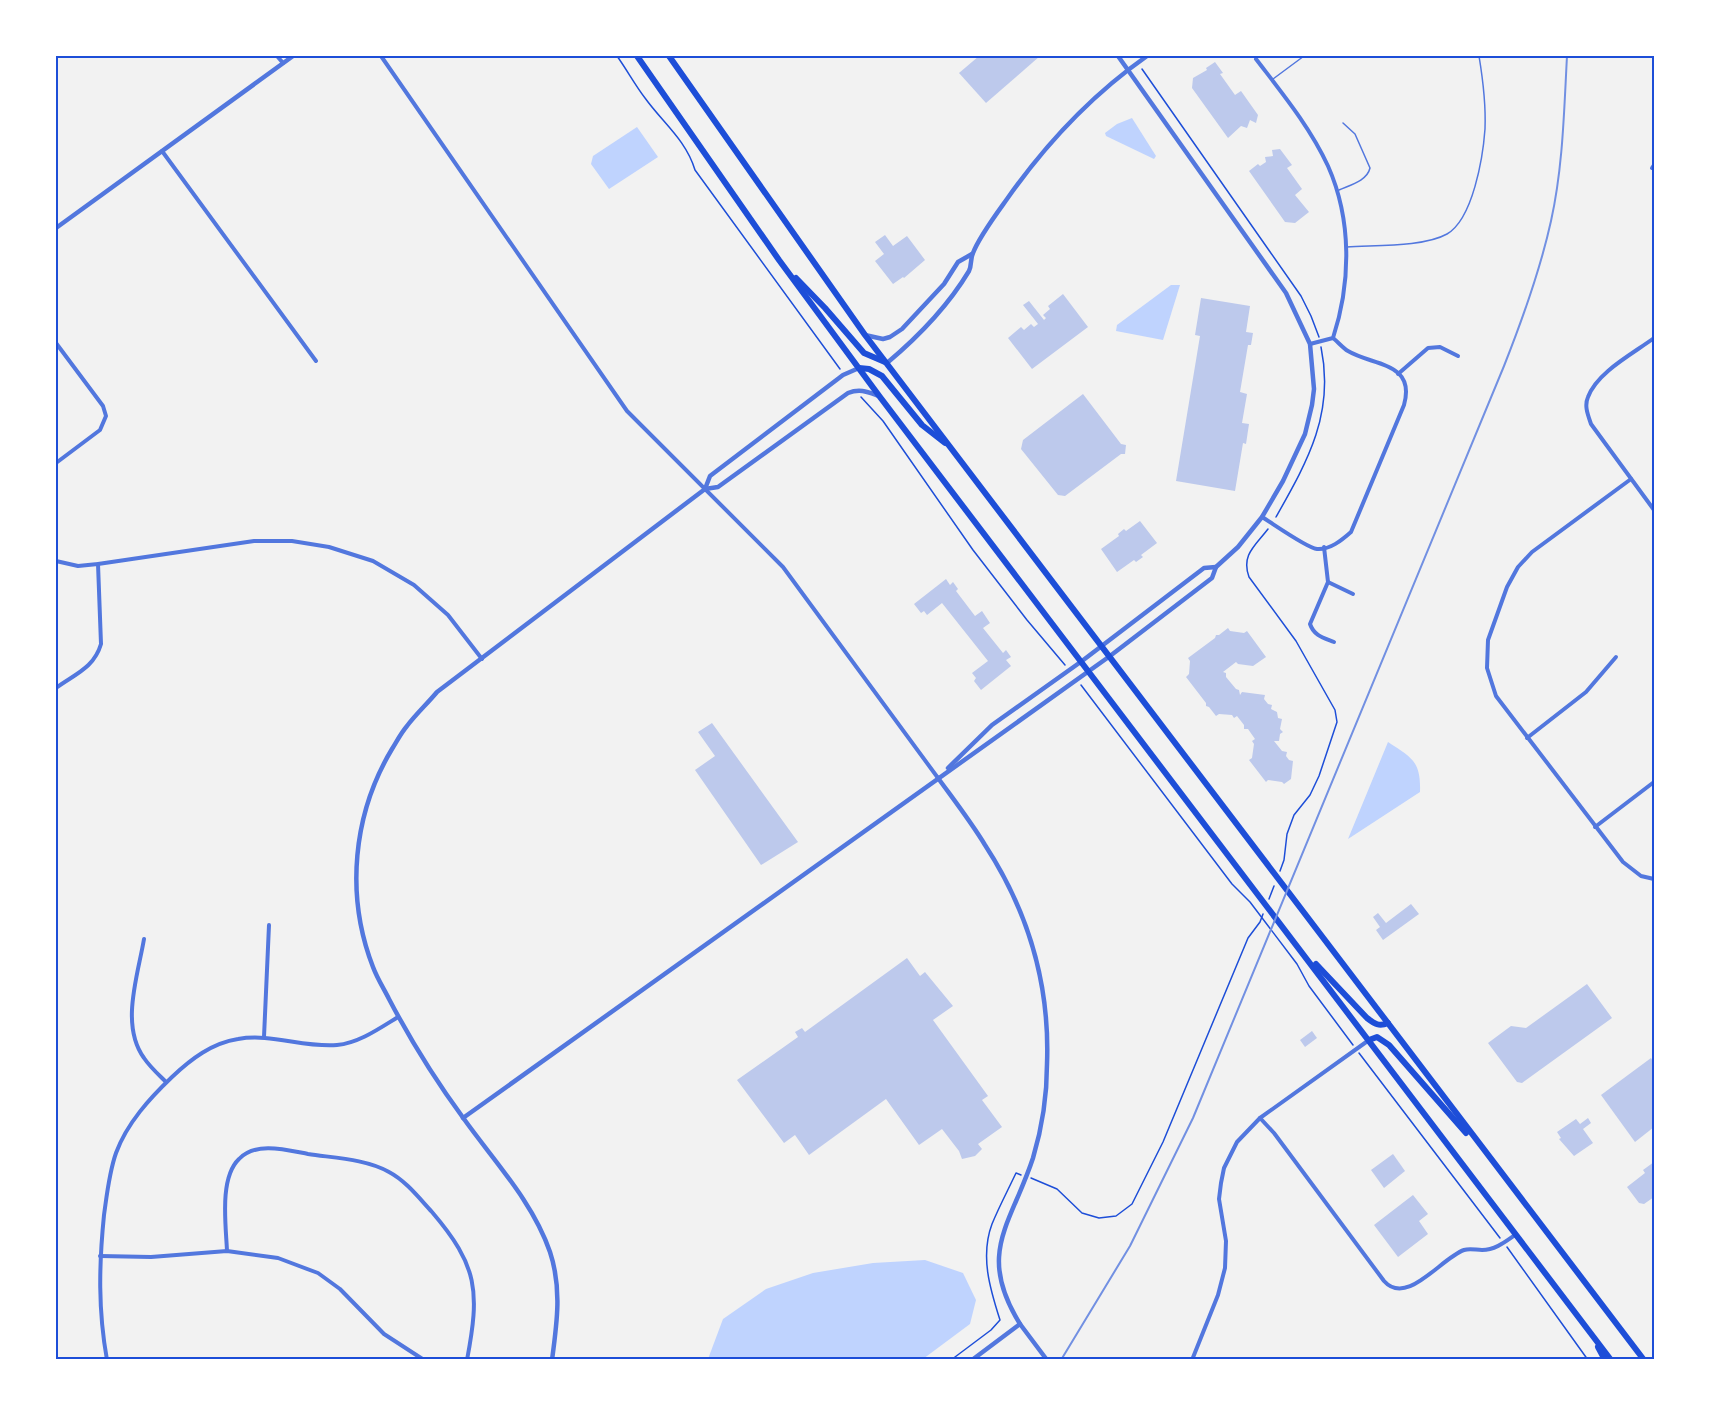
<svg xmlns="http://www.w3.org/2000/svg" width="1710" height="1415" font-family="'Open Sans',sans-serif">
	<rect width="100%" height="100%" fill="#f2f2f2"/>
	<g fill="#bfd3fe">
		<polygon points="1132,118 1156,156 1154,159 1106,136 1105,133 1117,124"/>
		<polygon points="637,127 658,157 609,189 591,164 593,156"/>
		<polygon points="1171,285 1180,285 1163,340 1116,331 1117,325"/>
		<path d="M1388,742c24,16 33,19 32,50l-72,47z"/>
		<polygon points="925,1260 963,1273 976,1300 970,1324 923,1359 708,1359 723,1319 766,1289 813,1273 873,1263"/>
	</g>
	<g fill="#bdc9ec">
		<polygon points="979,56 1040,56 986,103 959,73"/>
		<polygon points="1215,62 1223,73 1220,74 1235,95 1241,91 1258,115 1256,123 1250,120 1247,128 1241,126 1228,138 1192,88 1193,78 1207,70 1206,68"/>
		<polygon points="1280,149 1292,165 1287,168 1302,189 1295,195 1309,212 1295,223 1285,222 1249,171 1258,164 1260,166 1266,162 1265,157 1273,156 1272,150"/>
		<polygon points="885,235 893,246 907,236 925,260 904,278 903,277 893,284 875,261 884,254 875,242"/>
		<polygon points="1063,294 1088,327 1032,369 1008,338 1021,327 1024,330 1031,324 1034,327 1038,324 1023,305 1029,301 1044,320 1046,318 1043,315 1050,309 1048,306"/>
		<polygon points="1201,298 1250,306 1246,332 1253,333 1251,345 1248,345 1240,392 1247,394 1242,423 1249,424 1246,444 1243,443 1235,491 1176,481 1200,336 1195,335"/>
		<polygon points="1083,394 1121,444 1126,445 1125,454 1121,454 1065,496 1058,495 1021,449 1023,440"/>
		<polygon points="1140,521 1157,543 1141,555 1143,557 1136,562 1134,560 1117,572 1101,549 1119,536 1118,534 1124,529 1126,531"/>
		<polygon points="946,579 950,585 953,582 958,589 956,591 975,616 982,611 990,623 983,628 1003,653 1006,650 1011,657 1006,660 1011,666 981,690 974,681 976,678 972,673 988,661 942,603 927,615 924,611 921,613 914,604"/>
		<polygon points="1228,628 1230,631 1244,633 1247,631 1266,657 1253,666 1238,664 1236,662 1223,672 1226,673 1226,677 1236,689 1239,690 1240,695 1242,692 1265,695 1264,699 1268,704 1272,705 1271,709 1277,712 1278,718 1282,719 1280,729 1283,732 1280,734 1279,741 1274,741 1282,751 1287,752 1286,756 1289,760 1293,761 1291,779 1284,784 1282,782 1268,780 1266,782 1249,760 1252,758 1254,744 1252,741 1255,739 1248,729 1244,729 1244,725 1237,716 1234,718 1232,715 1219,714 1216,716 1209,707 1206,706 1206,703 1186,677 1189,674 1190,661 1188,658 1215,638 1216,635 1219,635"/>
		<polygon points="712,723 798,842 761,865 695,770 715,756 698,732"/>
		<polygon points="1411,904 1419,914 1383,940 1376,930 1380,927 1373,917 1378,913 1386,923"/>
		<polygon points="907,958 920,976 925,972 953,1006 933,1020 988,1096 982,1100 1002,1127 978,1144 982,1149 975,1156 962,1159 959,1151 942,1129 919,1145 886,1099 809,1155 795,1135 784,1143 737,1080 798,1037 795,1032 802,1028 805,1032"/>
		<polygon points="1587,984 1612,1018 1522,1083 1517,1082 1488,1043 1511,1026 1526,1028"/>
		<polygon points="1312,1031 1317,1038 1305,1047 1300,1040"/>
		<polygon points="1651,1058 1654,1063 1654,1127 1635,1142 1601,1095"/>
		<polygon points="1588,1118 1591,1123 1583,1129 1593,1143 1574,1156 1559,1139 1561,1138 1557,1132 1576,1119 1580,1124"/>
		<polygon points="1393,1154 1405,1171 1384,1188 1371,1170"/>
		<polygon points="1654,1162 1654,1191 1652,1193 1654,1197 1644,1204 1639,1203 1627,1187 1645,1173 1643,1170"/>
		<polygon points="1413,1195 1428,1214 1419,1221 1428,1234 1398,1257 1374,1225"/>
	</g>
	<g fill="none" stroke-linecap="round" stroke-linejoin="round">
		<g stroke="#1d4ed8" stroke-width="1.5">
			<path d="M617,56c10,14 18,29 28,42 18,25 41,42 50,72l145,199"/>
			<polyline points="1142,69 1301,296 1311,316 1319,337"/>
			<polyline points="861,397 883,421 973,550 1027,620 1065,665"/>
			<path d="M1276,517c31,-55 59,-103 45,-170"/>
			<path d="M1268,529c-13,17 -27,26 -19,48l47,64 39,69 2,12 -18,54 -9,19 -16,20 -7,19 -3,26 -4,11"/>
			<polyline points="1081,685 1232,884 1250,902 1297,964 1309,986 1353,1045"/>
			<polyline points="1269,899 1274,886"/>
			<polyline points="1359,1053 1500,1238"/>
			<polyline points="1031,1178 1057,1189 1082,1213 1099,1218 1116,1216 1132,1204 1163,1142 1248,938 1260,922 1263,914"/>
			<polyline points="1507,1247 1588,1360"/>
			<path d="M951,1360l40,-30 9,-10c-10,-31 -20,-64 -8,-96 7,-17 16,-34 24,-51l5,2"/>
		</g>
		<g stroke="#5277de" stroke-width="1.5">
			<polyline points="1273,79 1304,56"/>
			<path d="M1339,190c11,-5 28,-9 31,-22l-15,-34 -12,-11"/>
			<path d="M1347,247c28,-2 77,0 100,-13 26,-15 36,-77 38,-105 1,-25 -2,-49 -6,-73"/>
		</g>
		<g stroke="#5277de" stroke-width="4">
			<polyline points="277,56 283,63"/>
			<polyline points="381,56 627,411 783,567 938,778"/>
			<path d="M1256,59c26,34 54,68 72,107 24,54 23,117 5,172l-23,6"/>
			<polyline points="162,151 316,361"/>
			<polyline points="1652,168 1654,165"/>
			<path d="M1654,338c-20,15 -57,34 -66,59 -4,9 0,18 3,27l63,86"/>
			<polyline points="56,343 103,406 106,416 100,430 56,463"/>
			<polyline points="1398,374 1428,348 1440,347 1458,356"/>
			<polyline points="1631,479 1532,552 1518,567 1507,587 1488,640 1487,668 1496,696 1623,862 1641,876 1654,879"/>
			<path d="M1262,517c10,6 45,31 55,32 13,1 25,-9 34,-17l53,-127c12,-43 -31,-39 -56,-54 -5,-3 -10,-9 -15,-13"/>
			<path d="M1324,547l4,35 -18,42c4,12 14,14 24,18"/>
			<polyline points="56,561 78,566 98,564 254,541 292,541 329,547 373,561 414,585 448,615 482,659"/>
			<polyline points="1328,582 1353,594"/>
			<path d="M56,688c19,-14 38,-20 45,-44l-3,-80"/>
			<polyline points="1527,738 1586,692 1616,657"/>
			<polyline points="1595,827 1654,782"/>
			<path d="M144,939c-6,36 -24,86 0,119 6,9 15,17 22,24"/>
			<polyline points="264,1037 269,925"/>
			<path d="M1260,1118l14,15 110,148c23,26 57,-23 80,-31 6,-2 12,0 18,0 13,0 23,-8 33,-15"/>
			<path d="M227,1251c-1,-25 -8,-73 12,-92 17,-18 48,-9 69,-5 26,4 58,5 81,18 17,9 30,26 43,40 46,54 48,79 35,148"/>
			<polyline points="100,1256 151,1257 227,1251 278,1258 318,1273 340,1289 384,1334 424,1360"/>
			<path d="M107,1360c-9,-50 -8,-95 -3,-145 3,-21 5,-42 12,-62 11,-30 34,-55 56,-76 19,-18 40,-34 66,-38 33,-6 66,9 99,6 22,-2 43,-17 61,-28"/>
			<polyline points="1192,1360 1218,1295 1225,1268 1226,1241 1219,1199 1221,1183 1224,1168 1237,1142 1260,1118 1369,1040"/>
		</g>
		<g stroke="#5277de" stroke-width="4.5">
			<polyline points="56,228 293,56"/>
			<polyline points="865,335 883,339 890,337 902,329 944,284 958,262 972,254"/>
			<path d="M887,363c31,-26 61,-57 82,-92 3,-6 1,-12 4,-18 6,-16 24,-40 34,-54 38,-54 86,-105 140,-143"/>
			<polyline points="705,489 710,476 843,375 859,368"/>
			<polyline points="948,768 992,725 1082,661 1204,568 1216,567"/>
			<path d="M938,778c16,22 33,44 47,67 43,66 65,140 62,219 0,31 -5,64 -14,94 -22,67 -57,95 -13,166l-48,36"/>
			<polyline points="463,1118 1110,656 1212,578 1216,567 1238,547 1262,517 1283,481 1305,434 1312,405 1314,389 1310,344 1286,293 1118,56"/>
			<polyline points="1020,1324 1047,1360"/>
			<path d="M552,1360c5,-37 10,-72 -2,-108 -17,-50 -56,-91 -86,-133 -28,-38 -53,-78 -75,-120 -5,-10 -12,-21 -16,-32 -28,-72 -20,-153 19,-218 5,-8 9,-16 15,-23 9,-12 20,-22 30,-34l268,-203 13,-2 130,-94c12,-5 20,-1 31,3"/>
		</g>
		<g stroke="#1d4ed8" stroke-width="6">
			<polyline points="637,56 779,260 880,397 1611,1360"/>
			<polyline points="669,56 865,335 1644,1360"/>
			<polyline points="796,278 825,308 864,353 885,362"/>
			<polyline points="859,368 869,369 882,376 922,425 945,443"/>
			<path d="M1316,964l51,54c8,6 12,9 21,5"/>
			<polyline points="1369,1040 1377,1037 1389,1045 1466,1133"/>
			<polyline points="1598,1347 1605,1360"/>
		</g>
		<path stroke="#7290e2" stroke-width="2" d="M1061,1360l69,-114 63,-128 311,-752c19,-48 36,-95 47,-145 12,-54 13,-110 16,-165"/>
	</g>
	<rect width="1710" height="1415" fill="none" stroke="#ffffff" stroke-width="114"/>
	<rect x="57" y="57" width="1596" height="1301" fill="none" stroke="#1d4ed8" stroke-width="2"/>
</svg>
